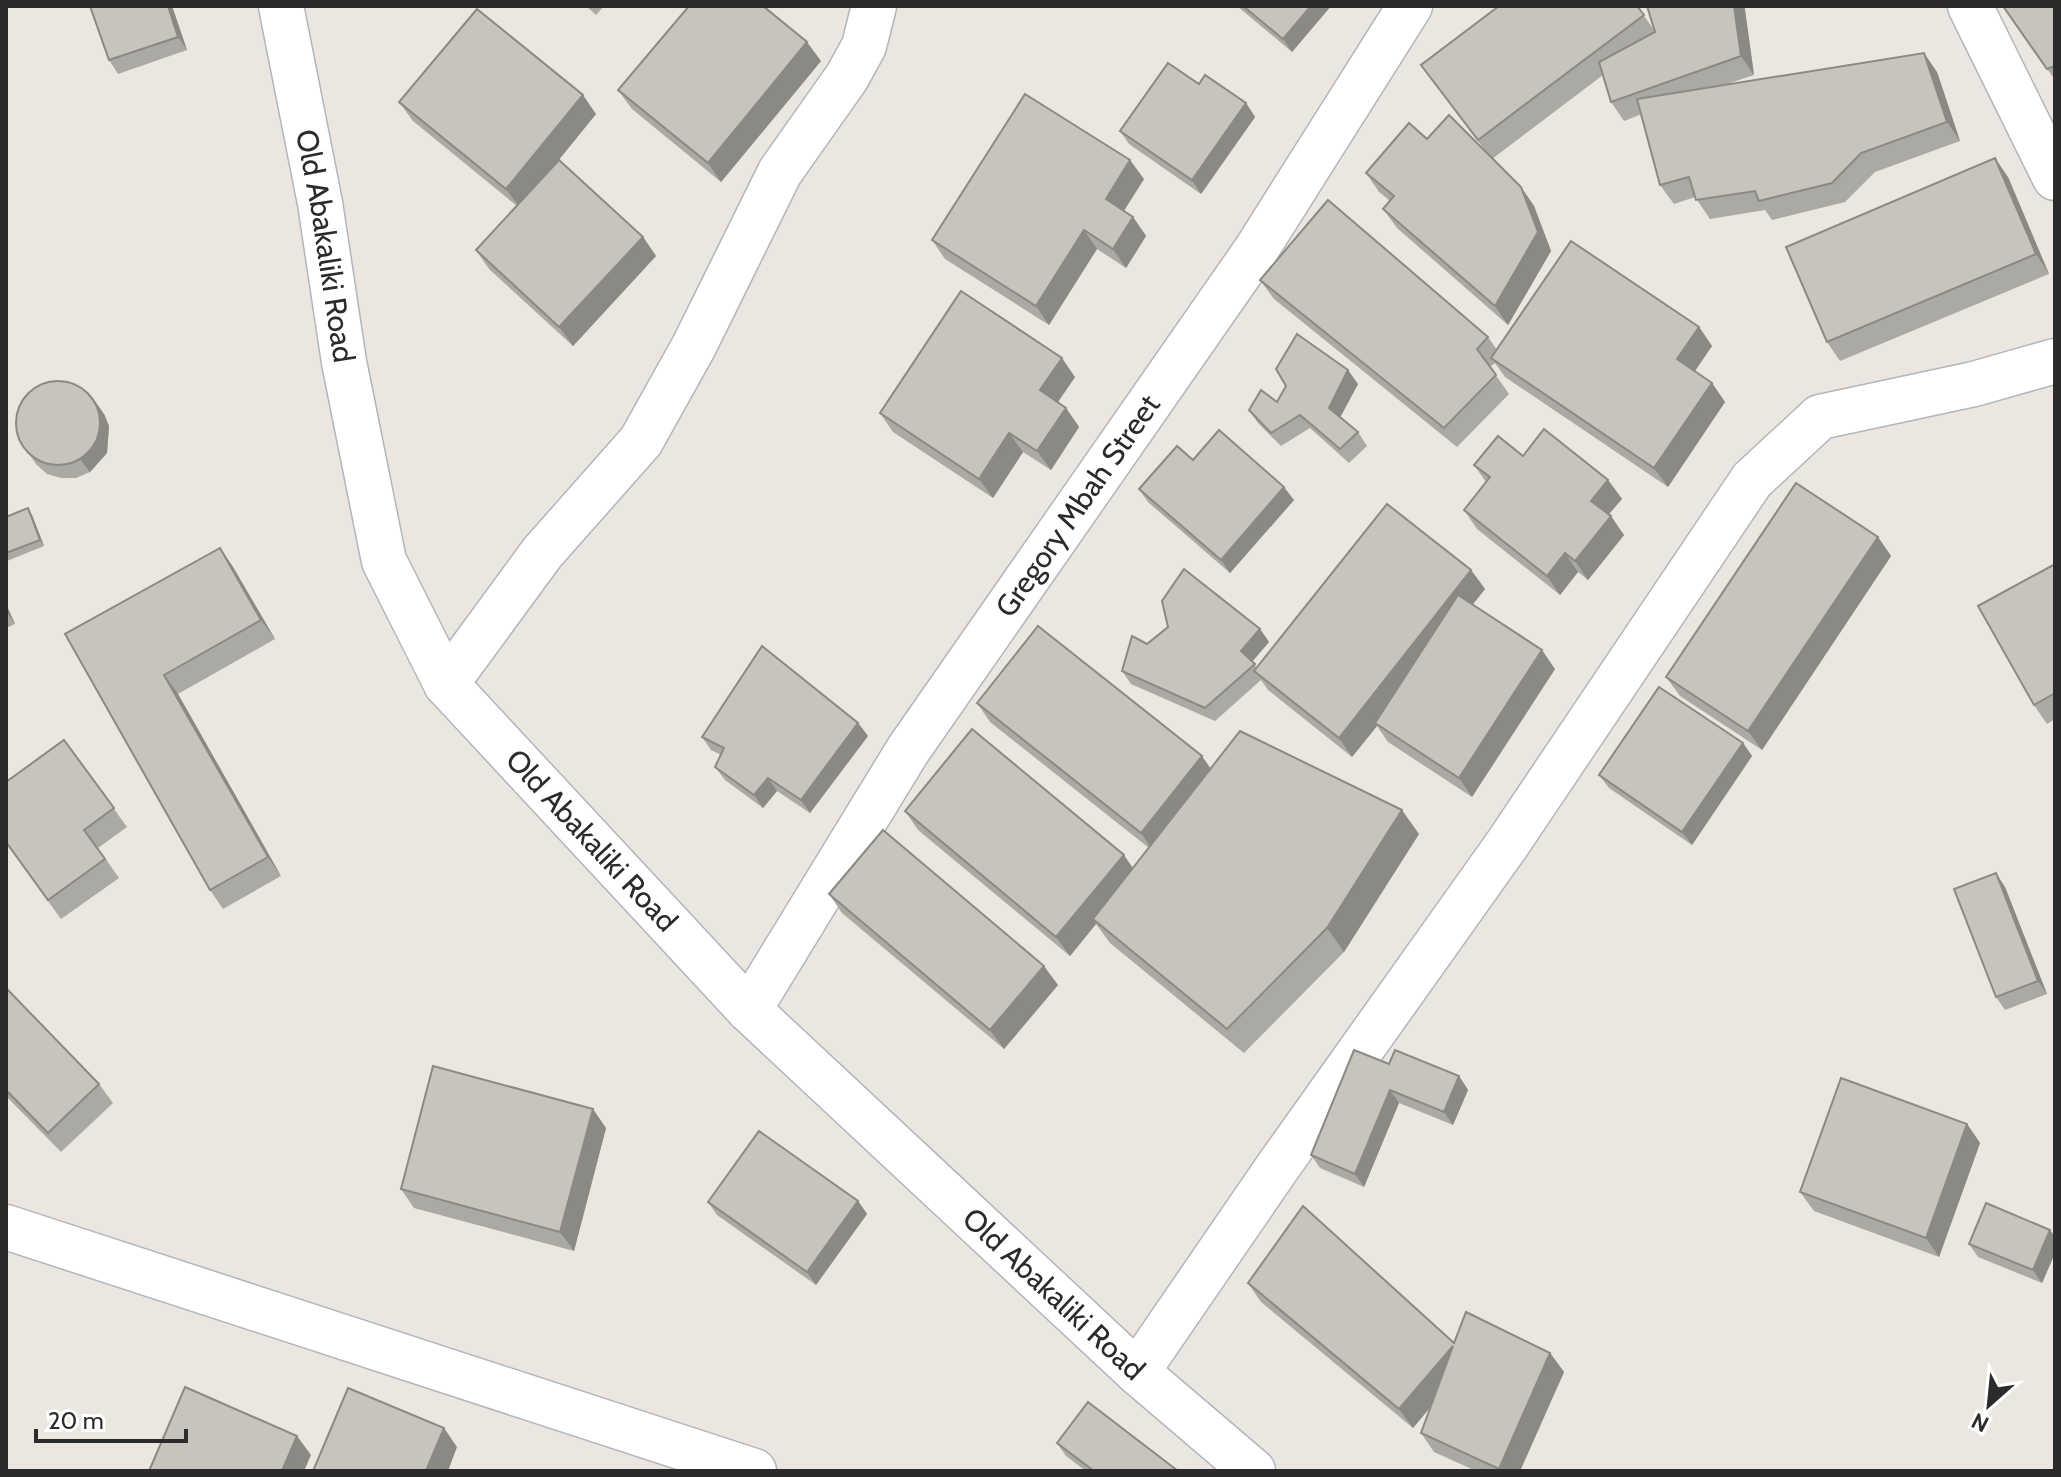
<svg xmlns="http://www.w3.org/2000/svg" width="2061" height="1477" font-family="Cabin,sans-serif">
	<rect width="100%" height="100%" fill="#ebe6df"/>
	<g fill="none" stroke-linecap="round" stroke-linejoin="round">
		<defs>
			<g id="minor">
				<polyline points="1970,6 2055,178"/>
				<polyline points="446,684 542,553 641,441 694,346 780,172 847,77 864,46 874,6"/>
				<path id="s1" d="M749,1010l159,-260 348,-500 154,-244"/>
				<polyline points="6,1227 754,1471"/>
				<polyline points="1137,1372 1277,1168 1508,843 1752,480 1820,417 1974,384 2055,361"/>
			</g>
			<g id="secondary">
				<path id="s2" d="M281,6l39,197 24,159 40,199 62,123 303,326 388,362 116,99"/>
			</g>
		</defs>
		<use href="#minor" stroke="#b3b5bd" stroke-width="47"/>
		<use href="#secondary" stroke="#b3b5bd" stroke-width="47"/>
		<use href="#minor" stroke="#fff" stroke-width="44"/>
		<use href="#secondary" stroke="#fff" stroke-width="44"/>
	</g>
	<g fill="#aba9a3">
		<polygon points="90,6 172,6 187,50 118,74 109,60"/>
		<polygon points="586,6 604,6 596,15"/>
		<polygon points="1237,6 1331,6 1292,52"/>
		<polygon points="1637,6 1654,30 1647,6 1744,6 1754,75 1724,85 1937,72 1960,141 1875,172 1845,202 1772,220 1765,210 1710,219 1695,197 1674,204 1660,185 1642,114 1624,121 1611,102 1603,75 1492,159 1521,187 1534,206 1551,251 1508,325 1397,228 1383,209 1390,201 1379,192 1366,173 1427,139 1487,153 1421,65"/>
		<polygon points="2055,6 2055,80 2006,11"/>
		<polygon points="821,61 721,182 632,109 618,90"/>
		<polygon points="1199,84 1246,103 1255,117 1201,194 1129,144 1120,131"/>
		<polygon points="399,102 596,114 555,164 643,237 656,256 573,346 489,269 476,250 517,206 413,121"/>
		<polygon points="2008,177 2049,274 1840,361 1827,342"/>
		<polygon points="1144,179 1124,211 1133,217 1146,236 1126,268 1097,249 1049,325 945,259 932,240"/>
		<polygon points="1260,280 1488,337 1497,350 1699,327 1712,346 1695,371 1712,383 1725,402 1668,487 1505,377 1495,363 1490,367 1509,394 1457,447 1274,299"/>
		<polygon points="1075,377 1058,402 1066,408 1079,427 1051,470 1023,452 993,498 893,432 880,413"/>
		<polygon points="1358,384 1340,418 1358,432 1367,446 1349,463 1310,428 1281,446 1258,423 1249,410 1277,402"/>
		<polygon points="104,414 109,426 107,453 90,472 76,478 61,478 47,474 36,464 18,438"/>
		<polygon points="1523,456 1608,480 1622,499 1608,514 1624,535 1588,580 1578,572 1560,595 1477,529 1464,510 1486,482 1474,465"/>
		<polygon points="1193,460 1294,500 1230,573 1148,502 1139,489"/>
		<polygon points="28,508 32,515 44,546 7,561 6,559 6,517"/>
		<polygon points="1878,537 1891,556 1762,750 1680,696 1666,677"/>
		<polygon points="220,548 233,567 275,639 178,694 281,876 223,909 210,890 65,634"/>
		<polygon points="2055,564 2055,719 2047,724 2034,705"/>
		<polygon points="1471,570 1485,589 1472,605 1555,669 1472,797 1388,742 1377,726 1352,757 1268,690 1261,680 1215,721 1131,684 1122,671 1147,644 1260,629 1269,642 1252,662 1257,668"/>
		<polygon points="6,604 15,624 6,628"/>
		<polygon points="977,703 1210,769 1419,834 1344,952 1244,1053 1110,943 1096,924 1070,956 918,830 905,811 1133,868 1149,848 990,722"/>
		<polygon points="858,723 868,736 810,813 777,791 763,808 725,780 715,767 721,755 711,750 702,737"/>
		<polygon points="64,740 127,827 98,848 119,878 61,919 6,843"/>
		<polygon points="1743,743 1752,756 1692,845 1609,788 1599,775"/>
		<polygon points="2005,887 2047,994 2005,1010 1996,997"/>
		<polygon points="829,894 1058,985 1004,1049 842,913"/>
		<polygon points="6,988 99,1084 113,1103 61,1152 6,1096"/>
		<polygon points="1389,1064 1459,1076 1468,1090 1453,1125 1399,1103 1364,1187 1320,1168 1311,1155"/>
		<polygon points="1967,1124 1980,1143 1939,1257 1814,1211 1800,1192"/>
		<polygon points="606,1128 574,1251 414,1208 401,1189"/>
		<polygon points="858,1201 867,1214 816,1285 717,1215 708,1202"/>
		<polygon points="2050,1230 2055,1237 2055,1253 2042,1283 1978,1257 1969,1244"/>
		<polygon points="1248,1283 1454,1343 1550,1353 1564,1372 1520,1471 1476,1471 1434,1452 1421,1433 1430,1407 1413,1428 1261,1302"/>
		<polygon points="1057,1443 1178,1471 1086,1471 1066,1456"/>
	</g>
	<g fill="#8b8984">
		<polygon points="168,6 172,6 187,50 178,37"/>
		<polygon points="1311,6 1331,6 1292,52 1283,39"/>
		<polygon points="1734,6 1744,6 1745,9 1754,75 1741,56"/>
		<polygon points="807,42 821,61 721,182 708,163"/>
		<polygon points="1924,53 1937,72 1960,141 1947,122"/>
		<polygon points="583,95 596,114 520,208 506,189"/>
		<polygon points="1246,103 1255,117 1201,194 1192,180"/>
		<polygon points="1995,158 2008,177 2049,274 2036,254"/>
		<polygon points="1130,160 1144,179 1119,218 1106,199"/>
		<polygon points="1521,187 1534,206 1551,251 1508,325 1495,306"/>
		<polygon points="1133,217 1146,236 1126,268 1113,249"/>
		<polygon points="1084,230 1097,249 1049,325 1036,306"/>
		<polygon points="643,237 656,256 573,346 559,327"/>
		<polygon points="1699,327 1712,346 1690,378 1677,359"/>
		<polygon points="1062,358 1075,377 1053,409 1040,390"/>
		<polygon points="1348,370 1358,384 1338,421 1329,408"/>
		<polygon points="1712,383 1725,402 1668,487 1654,468"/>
		<polygon points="95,401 104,414 109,426 107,453 90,472 80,459"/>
		<polygon points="1066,408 1079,427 1051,470 1037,451"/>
		<polygon points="1009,433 1023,452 993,498 979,479"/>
		<polygon points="1608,480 1622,499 1604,520 1591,501"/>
		<polygon points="1284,487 1294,500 1230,573 1221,560"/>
		<polygon points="28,508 32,515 44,546 40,540"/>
		<polygon points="1611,516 1624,535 1588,580 1575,561"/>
		<polygon points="1878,537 1891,556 1762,750 1748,731"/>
		<polygon points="220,548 233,567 275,639 261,620"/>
		<polygon points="1565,553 1578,572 1560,595 1547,576"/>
		<polygon points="1471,570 1485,589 1378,725 1375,723 1377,726 1352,757 1339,738"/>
		<polygon points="6,604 15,624 6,611"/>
		<polygon points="1260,629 1269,642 1250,664 1241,651"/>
		<polygon points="1542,650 1555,669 1472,797 1459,778"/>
		<polygon points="164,675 178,694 281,876 268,857"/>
		<polygon points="858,723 868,736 810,813 801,800"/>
		<polygon points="1743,743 1752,756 1692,845 1682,832"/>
		<polygon points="1202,756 1215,775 1154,852 1141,833"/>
		<polygon points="768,778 777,791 763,808 754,795"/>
		<polygon points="1402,810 1419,834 1344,952 1327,928"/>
		<polygon points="1124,855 1137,874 1093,919 1096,924 1070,956 1056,937"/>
		<polygon points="1996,873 2005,887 2047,994 2038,981"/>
		<polygon points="1044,966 1058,985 1004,1049 990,1030"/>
		<polygon points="1459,1076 1468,1090 1453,1125 1444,1112"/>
		<polygon points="1390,1090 1399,1103 1364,1187 1355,1174"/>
		<polygon points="593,1109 606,1128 574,1251 560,1232"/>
		<polygon points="1967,1124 1980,1143 1939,1257 1926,1238"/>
		<polygon points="858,1201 867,1214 816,1285 807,1272"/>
		<polygon points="2050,1230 2055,1237 2055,1253 2042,1283 2033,1270"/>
		<polygon points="1453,1346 1466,1365 1413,1428 1399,1409"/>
		<polygon points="1550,1353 1564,1372 1520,1471 1501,1471 1499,1469"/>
		<polygon points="444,1428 457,1447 448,1471 426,1471"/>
		<polygon points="297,1436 311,1455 304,1471 282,1471"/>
	</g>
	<g fill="#c7c4bd" stroke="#8b8984" stroke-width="2">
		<polygon points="90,6 168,6 178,37 109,60"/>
		<polygon points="689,6 763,6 807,42 708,163 618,90"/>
		<polygon points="1243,6 1311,6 1283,39"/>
		<polygon points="1499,6 1637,6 1644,15 1478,140 1421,65"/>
		<polygon points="1647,6 1734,6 1741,56 1611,102 1599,62 1655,32"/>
		<polygon points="2003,6 2055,6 2055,66 2047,69"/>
		<polygon points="477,9 583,95 506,189 399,102"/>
		<polygon points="1924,53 1947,122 1861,153 1832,183 1759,201 1755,191 1696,200 1689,177 1660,185 1637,99"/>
		<polygon points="1168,63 1199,84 1205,75 1246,103 1192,180 1120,131"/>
		<polygon points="1025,94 1130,160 1106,199 1133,217 1113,249 1084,230 1036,306 932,240"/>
		<polygon points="1449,115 1521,187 1538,232 1495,306 1383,209 1394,196 1366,173 1409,123 1427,139"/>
		<polygon points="1995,158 2036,254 1827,342 1786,247"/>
		<polygon points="559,160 643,237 559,327 476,250"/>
		<polygon points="1328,200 1488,337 1477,349 1496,375 1444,428 1260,280"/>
		<polygon points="1571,241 1699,327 1677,359 1712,383 1654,468 1491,358"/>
		<polygon points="961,291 1062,358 1040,390 1066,408 1037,451 1009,433 979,479 880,413"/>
		<polygon points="1297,334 1348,370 1329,408 1358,432 1340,449 1300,415 1271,433 1249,410 1261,390 1277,402 1286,386 1276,369"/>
		<circle cx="58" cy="423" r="42"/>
		<polygon points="1544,429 1608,480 1591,501 1611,516 1575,561 1565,553 1547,576 1464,510 1490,477 1474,465 1498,436 1523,456"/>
		<polygon points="1219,430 1284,487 1221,560 1139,489 1177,446 1193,460"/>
		<polygon points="1796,483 1878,537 1748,731 1666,677"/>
		<polygon points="1387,504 1471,570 1339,738 1254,671"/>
		<polygon points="28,508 40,540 6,553 6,517"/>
		<polygon points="220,548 261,620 164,675 268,857 210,890 65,634"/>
		<polygon points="2055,564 2055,693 2034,705 1978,606"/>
		<polygon points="1184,569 1260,629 1241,651 1255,664 1205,708 1122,671 1132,636 1147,644 1168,627 1162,601"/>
		<polygon points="1458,595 1542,650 1459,778 1375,723"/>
		<polygon points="1038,626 1202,756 1141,833 977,703"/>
		<polygon points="762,646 858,723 801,800 768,778 754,795 715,767 724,748 702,737"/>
		<polygon points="1659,687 1743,743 1682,832 1599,775"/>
		<polygon points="972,729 1124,855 1056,937 905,811"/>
		<polygon points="1240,731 1402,810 1327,928 1227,1029 1093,919"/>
		<polygon points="64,740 114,808 84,830 105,859 48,900 6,842 6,782"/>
		<polygon points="883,830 1044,966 990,1030 829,894"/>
		<polygon points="1996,873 2038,981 1996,997 1954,889"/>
		<polygon points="6,988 99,1084 48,1133 6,1090"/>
		<polygon points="1354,1050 1389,1064 1395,1050 1459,1076 1444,1112 1390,1090 1355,1174 1311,1155"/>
		<polygon points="433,1066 593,1109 560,1232 401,1189"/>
		<polygon points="1841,1078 1967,1124 1926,1238 1800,1192"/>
		<polygon points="759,1131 858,1201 807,1272 708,1202"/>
		<polygon points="1986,1203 2050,1230 2033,1270 1969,1244"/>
		<polygon points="1303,1206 1454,1343 1466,1312 1550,1353 1499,1469 1421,1433 1453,1346 1399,1409 1248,1283"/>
		<polygon points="185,1387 297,1436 282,1471 149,1471"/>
		<polygon points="348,1388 444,1428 426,1471 313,1471"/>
		<polygon points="1088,1402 1178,1471 1094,1471 1057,1443"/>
	</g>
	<g text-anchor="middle" stroke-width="7" stroke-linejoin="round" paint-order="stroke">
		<g font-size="30" fill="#2b2b2b" stroke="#fff">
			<text dy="10" stroke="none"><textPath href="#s2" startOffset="244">Old Abakaliki Road</textPath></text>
			<text dy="10" stroke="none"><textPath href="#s1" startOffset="602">Gregory Mbah Street</textPath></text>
			<text dy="10" stroke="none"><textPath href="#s2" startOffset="916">Old Abakaliki Road</textPath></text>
			<text dy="10" stroke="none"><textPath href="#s2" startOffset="1564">Old Abakaliki Road</textPath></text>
		</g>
	</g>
	<rect width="2061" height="1477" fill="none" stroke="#2b2b2b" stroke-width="16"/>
	<g transform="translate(1989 1405) rotate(207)" stroke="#ffffff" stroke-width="6" paint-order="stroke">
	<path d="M0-6L14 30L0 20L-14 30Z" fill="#2b2b2b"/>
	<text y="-12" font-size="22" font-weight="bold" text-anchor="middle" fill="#2b2b2b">N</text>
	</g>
	<path d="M36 1429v12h150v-12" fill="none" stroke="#2b2b2b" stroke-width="4"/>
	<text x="48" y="1429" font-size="24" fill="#2b2b2b" stroke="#ffffff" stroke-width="6" paint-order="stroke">20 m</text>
</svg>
